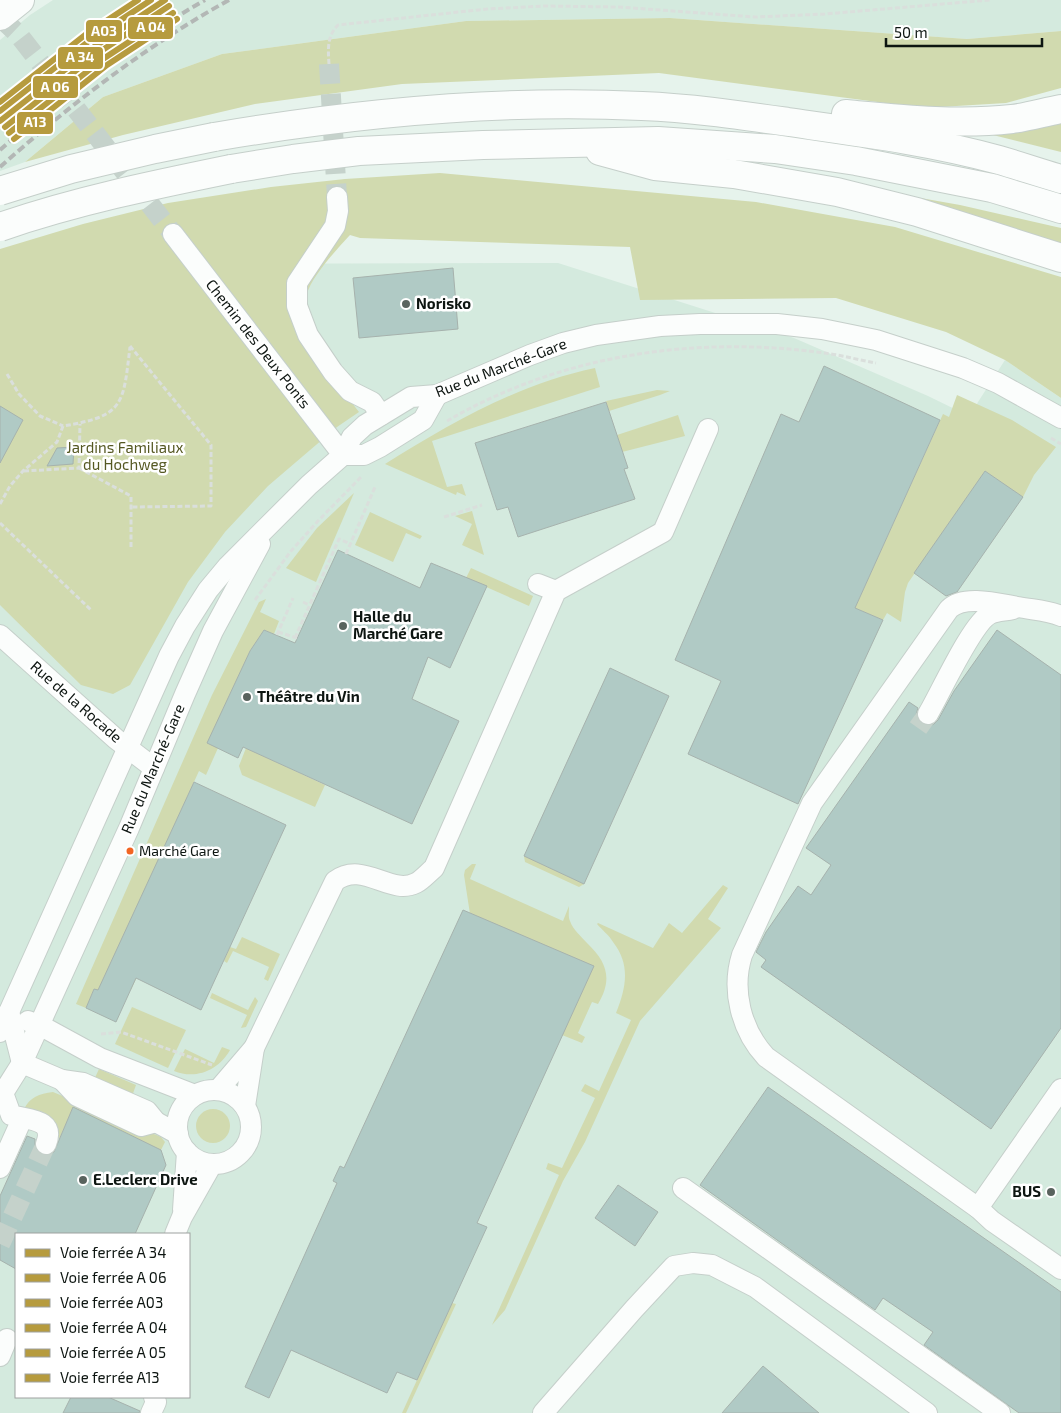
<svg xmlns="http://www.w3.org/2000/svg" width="1061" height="1413" font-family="'Exo 2',sans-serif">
	<rect width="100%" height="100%" fill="#e6f3ec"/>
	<g fill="#d4eade" fill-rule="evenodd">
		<polygon points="53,0 1061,0 1061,31 967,39 670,18 466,21 222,54 103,97 25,162 0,171 0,40 30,15"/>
		<path d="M558,263l236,75 134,58 43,21 7,-15 27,-42 56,38v1015h-1061v-1118l78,-31zM16,1234h173v163h-173z"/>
	</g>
	<g fill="#d1daaf">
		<polygon points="670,18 967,39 1061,31 1061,88 1006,103 923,108 659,73 402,84 255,104 123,135 25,162 103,97 222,54 466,21"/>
		<polygon points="1061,114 1061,152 989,134"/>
		<path d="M440,173l316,29 139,25 166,50v121l-56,-38 -59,-28 -110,-34 -196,2 -10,-53 -270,-9 -10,-3c-12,13 -39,42 -43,59 -3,18 25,76 35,93 4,9 11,17 17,25l-22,15 -69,59 -43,46 -37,50 -58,103 -17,9 -32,-9 -81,-80v-356l83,-25 85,-21 103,-16 74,-8z"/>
		<polygon points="881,191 960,205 1061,228 1061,246"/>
		<path d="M595,368l5,19 -168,54 15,46 15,-3 4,12 -9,-4 -1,3 -71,-31c66,-41 133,-80 210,-96z"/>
		<polygon points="657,390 670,391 660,395 609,411 606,401"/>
		<polygon points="957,395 1012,420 1056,447 1034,475 1023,497 985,471 908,583 905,592 901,622 887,613 883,620 855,608 943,414 949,417"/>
		<polygon points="678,415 685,436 622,452 617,435"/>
		<polygon points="354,493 316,582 286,568 317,528"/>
		<polygon points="472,511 484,555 462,545 472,524 455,516"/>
		<polygon points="370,512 422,536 420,539 406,533 393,562 355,545"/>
		<polygon points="471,568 533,596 529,606 466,578"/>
		<polygon points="266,599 260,612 279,621 274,634 264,630 250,651 208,743 218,748 206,775 199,771 109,967 136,979 131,990 110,982 105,993 94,989 86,1008 76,1004 212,695 259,602"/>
		<polygon points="246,748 325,785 315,807 242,775 239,766"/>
		<polygon points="524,856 584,884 579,887 525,862"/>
		<path d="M472,864h4l-6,15 93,42 6,-15c0,5 -1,11 1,15 3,9 11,15 17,22 20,19 26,36 11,61l-6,-2 -14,31 7,4 -3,6 -20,-8 -92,-121 -6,-39 1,-5z"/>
		<path d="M723,885l5,3 -20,31 13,9 -81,93 -55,121 -22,39 -58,129 -13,15 67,-150 -13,-6 2,-6 14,5 33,-70 -14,-7 4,-7 14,7 32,-71 -15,-7c10,-25 15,-48 -3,-71 -4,-7 -11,-12 -16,-18l1,-1 55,25 16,-25 13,10z"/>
		<polygon points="242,937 280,954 268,981 264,979 269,967 233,951 227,963 224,961 230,947 236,949"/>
		<polygon points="212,993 248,1010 255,997 258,1001 246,1027 241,1028 247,1015 210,998"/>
		<polygon points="132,1007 186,1030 168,1068 115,1044"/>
		<path d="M222,1047l8,3c-11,20 -34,30 -56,21l11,-22 29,14z"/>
		<polygon points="99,1069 136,1085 131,1099 93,1082"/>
		<path d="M53,1092l108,45 4,5 -4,8 -88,-42 -14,31 -8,-19 -6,-7 -21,-4c6,-12 15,-15 29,-17z"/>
		<circle cx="213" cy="1126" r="17"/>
		<polygon points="452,1303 456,1304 406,1413 402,1413"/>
	</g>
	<g fill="#b0cac5" stroke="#a6b2ad">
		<polygon points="453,268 458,329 359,338 353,278"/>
		<polygon points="824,366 940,420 855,608 883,620 798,804 688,754 721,681 675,660 781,414 799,422"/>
		<polygon points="606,402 628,468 624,469 635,499 518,537 508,507 497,510 475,443"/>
		<polygon points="0,406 23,420 0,463"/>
		<polygon points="74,447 73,464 47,466 57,448"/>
		<polygon points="985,471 1023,497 957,592 946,596 914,573"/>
		<polygon points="338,550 420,588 431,563 487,586 450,668 428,657 412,699 459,721 412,824 243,747 238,758 207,743 250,651 264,630 295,643"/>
		<polygon points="997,630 1061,675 1061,1028 991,1129 761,967 766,960 756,952 766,932 798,886 811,895 831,865 806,848 909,702 918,708 916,715 918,720 922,724 929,726 934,724 938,720 954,691"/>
		<polygon points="610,668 669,696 584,884 524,856"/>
		<polygon points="194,782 286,825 201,1010 136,978 116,1022 86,1008 94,989 98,990"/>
		<polygon points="463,910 594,966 477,1223 487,1227 417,1380 397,1372 387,1393 291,1350 269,1398 245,1387 337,1183 333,1181 340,1166 344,1168"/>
		<polygon points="768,1087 1061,1292 1061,1413 1019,1413 924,1345 933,1332 883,1298 875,1310 700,1185"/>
		<polygon points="73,1107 161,1150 166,1165 135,1234 16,1234 16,1269 0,1260 0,1196 27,1136 35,1139 35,1147 38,1153 44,1156 49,1155 54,1152"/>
		<polygon points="618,1185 658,1212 635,1246 595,1218"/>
		<polygon points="763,1366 819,1413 722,1413"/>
		<polygon points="71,1397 108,1397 140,1411 139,1413 63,1413"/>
	</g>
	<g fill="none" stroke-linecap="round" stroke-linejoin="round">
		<g stroke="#c5d2cb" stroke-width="20" stroke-dasharray="20 10" stroke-linecap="butt">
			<polyline points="0,17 18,34 173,234"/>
			<polyline points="329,64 337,197"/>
			<polyline points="918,728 928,714"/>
			<polyline points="0,1244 46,1144"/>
		</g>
		<defs>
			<g id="minor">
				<polyline points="337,197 338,211 335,226 297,283 297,306 308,335 333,372 350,391 372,402 381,415"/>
				<polyline points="173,234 343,455"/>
				<polyline points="343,455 364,455 380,447 423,420 437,395"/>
				<polyline points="538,584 556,591"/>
				<polyline points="0,635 116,739 154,768"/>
				<path d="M928,714c12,-20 44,-91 62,-100 6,-3 15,-3 23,-5"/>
				<polyline points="9,1012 22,1063 62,1080 83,1083 147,1111 156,1122 178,1134"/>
				<polyline points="28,1021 45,1028 100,1058 195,1095"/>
				<polyline points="0,1032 169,656 185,626 208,590 228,566 309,485 343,455 352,437 365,425 411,397 437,395 530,355 563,343 596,335 660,326 700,324 777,324 822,329 876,340 963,368 998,383 1061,418"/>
				<polyline points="62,1080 77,1096 141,1126 156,1122"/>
				<polyline points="1061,1089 978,1208 992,1221 1061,1269"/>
				<path d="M218,1090l36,-42 81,-167c28,-21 55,15 81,2 6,-3 12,-10 18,-15l122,-277 107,-59 45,-103"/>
				<circle cx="214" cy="1127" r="37"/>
				<path d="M0,1091l3,2 8,22c16,5 45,3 35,29"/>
				<polyline points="0,1098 22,1063 129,828 185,694 213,631 260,544"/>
				<polyline points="245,1106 254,1048"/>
				<polyline points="0,1168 22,1119"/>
				<polyline points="683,1188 1000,1413"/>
				<path d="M978,1208l-212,-151c-25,-27 -35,-67 -24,-102l70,-152 137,-194c15,-15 51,-5 69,-2 15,3 29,3 43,9"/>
				<polyline points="183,1210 187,1152"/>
				<polyline points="175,1234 182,1217 212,1164"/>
				<polyline points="0,1356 7,1339"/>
				<polyline points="151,1413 156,1402 154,1397"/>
				<polyline points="543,1413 634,1309 674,1266 693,1263 712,1265 755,1287 927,1413"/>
			</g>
			<g id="highway">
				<polyline points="0,16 20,0"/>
				<path d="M846,114c55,5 111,11 166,5 16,-2 33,-7 49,-10"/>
				<path d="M214,137c141,-24 285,-38 428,-31 49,2 97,9 146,16 70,10 142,19 211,38 21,6 41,13 62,19"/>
				<polyline points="600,151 655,166 734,174 837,192 917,212 1061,258"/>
				<polyline points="231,169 293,159 359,151 483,145 658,141 775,149 856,161 992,188 1061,209"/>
			</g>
		</defs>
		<use href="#minor" stroke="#c5cfca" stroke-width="22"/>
		<use href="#highway" stroke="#c5cfca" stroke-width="30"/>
		<g stroke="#dadfdc" stroke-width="3" stroke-dasharray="5 2.5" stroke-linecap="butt">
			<path d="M329,64c-1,-15 -2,-28 9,-39l149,-16 58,-3 74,1 136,10 70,-3 165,-14"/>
			<polyline points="130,346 211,445 211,506 131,507"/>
			<polyline points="7,374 19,394 40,416 63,426"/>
			<path d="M447,421c113,-66 248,-86 377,-68 17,2 35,7 52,10"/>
			<polyline points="1051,438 1061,444"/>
			<polyline points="79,468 131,496 131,547"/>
			<polyline points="24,471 79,468 80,424"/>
			<path d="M0,504l10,-18 13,-15 34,-29 6,-16c62,-10 60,-22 67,-79"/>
			<polyline points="444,517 482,505"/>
			<polyline points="0,523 91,610"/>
			<polyline points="346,554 375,487"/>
			<polyline points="255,600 291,551 318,521 362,476"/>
			<polyline points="303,602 309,605"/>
			<polyline points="278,632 297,638"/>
			<polyline points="277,635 293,598"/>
			<polyline points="295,638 339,539 351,544"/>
			<polyline points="101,1034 121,1032 212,1065"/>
		</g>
		<use href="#minor" stroke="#fbfdfc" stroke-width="20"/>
		<use href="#highway" stroke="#fbfdfc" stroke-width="28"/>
		<g stroke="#b3b7b5" stroke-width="4" stroke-dasharray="8 4" stroke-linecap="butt">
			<path d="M0,150c63,-56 132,-108 205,-150"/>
			<path d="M0,167c71,-63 146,-121 229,-167"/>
		</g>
		<defs>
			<g id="highway-bridge">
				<polyline points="0,191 71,169 155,149 214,137"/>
				<path d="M0,227c75,-26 153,-42 231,-58"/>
			</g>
		</defs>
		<use href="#highway-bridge" stroke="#c5cfca" stroke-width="30" stroke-linecap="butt"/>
		<use href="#highway-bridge" stroke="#fbfdfc" stroke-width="28"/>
		<defs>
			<polyline id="rail-1" points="0,121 94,47 165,0"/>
			<polyline id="rail-2" points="5,127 98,53 169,6"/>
			<polyline id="rail-3" points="0,111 89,41 151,0"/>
			<polyline id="rail-4" points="9,133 103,59 173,13"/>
			<polyline id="rail-5" points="0,102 85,35 138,0"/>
			<polyline id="rail-6" points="14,139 107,65 177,19"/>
		</defs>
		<use href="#rail-1" stroke="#fff" stroke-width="10"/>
		<use href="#rail-2" stroke="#fff" stroke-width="10"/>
		<use href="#rail-3" stroke="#fff" stroke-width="10"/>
		<use href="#rail-4" stroke="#fff" stroke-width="10"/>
		<use href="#rail-5" stroke="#fff" stroke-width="10"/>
		<use href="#rail-6" stroke="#fff" stroke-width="10"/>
		<use href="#rail-1" stroke="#b69b3e" stroke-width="6"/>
		<use href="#rail-2" stroke="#b69b3e" stroke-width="6"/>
		<use href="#rail-3" stroke="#b69b3e" stroke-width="6"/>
		<use href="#rail-4" stroke="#b69b3e" stroke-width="6"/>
		<use href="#rail-5" stroke="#b69b3e" stroke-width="6"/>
		<use href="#rail-6" stroke="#b69b3e" stroke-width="6"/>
	</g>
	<g fill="#59635e" stroke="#fff" stroke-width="2">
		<circle cx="406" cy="304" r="5"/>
		<circle cx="343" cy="626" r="5"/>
		<circle cx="247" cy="697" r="5"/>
		<circle cx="83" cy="1180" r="5"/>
		<circle cx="1051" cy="1192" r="5"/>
	</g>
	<circle fill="#f26522" stroke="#fff" stroke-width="2" cx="130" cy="851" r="4.5"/>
	<g text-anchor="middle" stroke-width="5" stroke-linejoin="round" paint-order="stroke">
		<g font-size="14" fill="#0d1511" stroke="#fff" text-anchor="start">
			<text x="139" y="856">Marché Gare</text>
		</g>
		<g font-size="15" font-weight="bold" fill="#0d1511" stroke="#fff" text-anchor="start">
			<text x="416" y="309">Norisko</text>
			<text x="353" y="622">Halle du<tspan x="353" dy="17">Marché Gare</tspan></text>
			<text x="257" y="702">Théâtre du Vin</text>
			<text x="93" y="1185">E.Leclerc Drive</text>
			<text x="1041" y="1197" text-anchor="end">BUS</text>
		</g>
		<g font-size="15" fill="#0d1511" stroke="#fff">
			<text transform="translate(258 344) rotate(52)" y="5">Chemin des Deux Ponts</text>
			<text transform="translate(501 368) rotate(-21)" y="5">Rue du Marché-Gare</text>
			<text transform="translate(76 702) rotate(41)" y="5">Rue de la Rocade</text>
			<text transform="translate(153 769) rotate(-67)" y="5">Rue du Marché-Gare</text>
		</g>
		<g font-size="15" fill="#555822" stroke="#fff">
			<text x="125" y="453">Jardins Familiaux<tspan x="125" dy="17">du Hochweg</tspan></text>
		</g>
	</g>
	<g stroke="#fff" stroke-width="2">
		<rect x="127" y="16" width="47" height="24" rx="5" fill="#b69b3e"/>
		<rect x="85" y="19" width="38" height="24" rx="5" fill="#b69b3e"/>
		<rect x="57" y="46" width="47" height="24" rx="5" fill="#b69b3e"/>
		<rect x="32" y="75" width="47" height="24" rx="5" fill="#b69b3e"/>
		<rect x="16" y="111" width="38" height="24" rx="5" fill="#b69b3e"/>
	</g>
	<g font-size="14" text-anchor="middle" font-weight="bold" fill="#fff">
		<text x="151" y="32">A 04</text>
		<text x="104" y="36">A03</text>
		<text x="80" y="62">A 34</text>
		<text x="55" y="92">A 06</text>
		<text x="35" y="127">A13</text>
	</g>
	<rect x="15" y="1233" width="175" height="165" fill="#ffffff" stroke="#9ea1a0"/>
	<rect x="25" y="1249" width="25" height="8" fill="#b69b3e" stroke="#9ea1a0"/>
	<text x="60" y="1258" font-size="15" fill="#0d1511">Voie ferrée A 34</text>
	<rect x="25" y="1274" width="25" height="8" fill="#b69b3e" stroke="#9ea1a0"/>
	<text x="60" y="1283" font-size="15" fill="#0d1511">Voie ferrée A 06</text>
	<rect x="25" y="1299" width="25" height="8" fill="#b69b3e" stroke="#9ea1a0"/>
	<text x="60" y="1308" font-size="15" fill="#0d1511">Voie ferrée A03</text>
	<rect x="25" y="1324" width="25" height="8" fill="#b69b3e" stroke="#9ea1a0"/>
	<text x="60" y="1333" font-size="15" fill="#0d1511">Voie ferrée A 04</text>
	<rect x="25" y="1349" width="25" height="8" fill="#b69b3e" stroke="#9ea1a0"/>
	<text x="60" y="1358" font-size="15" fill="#0d1511">Voie ferrée A 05</text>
	<rect x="25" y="1374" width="25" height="8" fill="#b69b3e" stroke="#9ea1a0"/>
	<text x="60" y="1383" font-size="15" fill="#0d1511">Voie ferrée A13</text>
	<path d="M886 38v8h156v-8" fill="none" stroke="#0d1511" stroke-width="2.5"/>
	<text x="894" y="38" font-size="15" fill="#0d1511" stroke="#ffffff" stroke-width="4" paint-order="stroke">50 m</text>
</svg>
